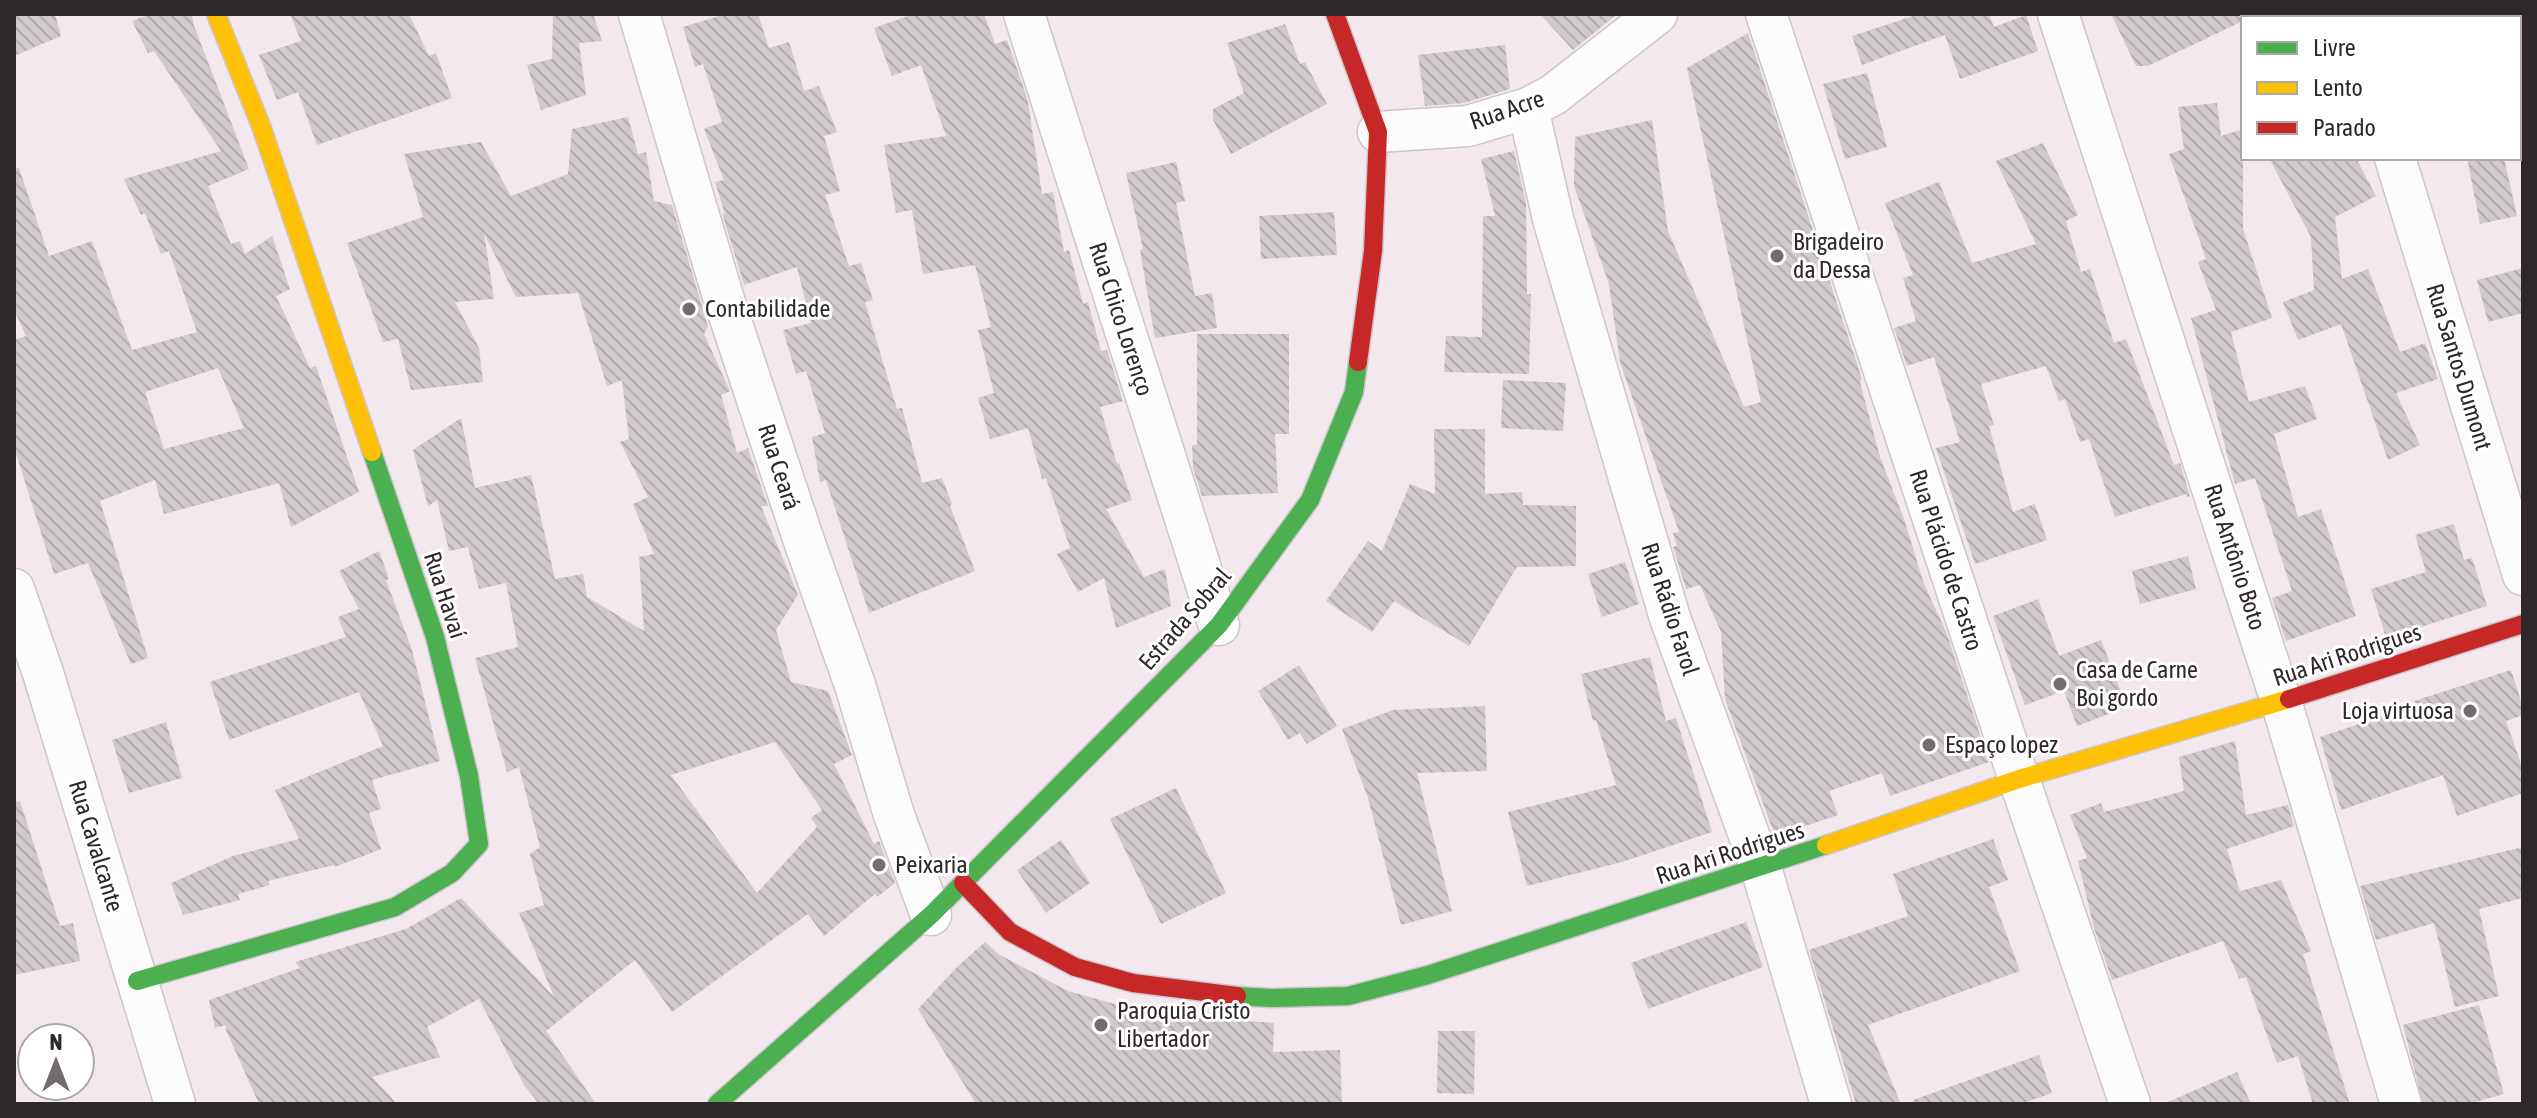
<svg xmlns="http://www.w3.org/2000/svg" width="2537" height="1118" font-family="'Asap Condensed',sans-serif">
	<defs>
		<pattern id="building-back-hatch" width="6" height="6" patternUnits="userSpaceOnUse" patternTransform="scale(2)"><rect width="6" height="6" fill="#d0c9cd"/><path d="M-1 5l2 2M0 0l6 6M5-1l2 2" fill="none" stroke="#b3adb0"/></pattern>
	</defs>
	<rect width="100%" height="100%" fill="#f2e8ed"/>
	<g fill="url(#building-back-hatch)" fill-rule="evenodd">
		<polygon points="14,14 55,14 61,36 14,56"/>
		<path d="M151,14h41l1,9 56,146 -41,17 23,58 9,-3 5,13 27,-18 18,53 -14,7 34,72 6,-2 43,126 -68,35 -12,-44 -115,31 -9,-34 -55,21 48,157 -17,6 -43,-101 -34,11 -40,-127v-107l12,-4 -12,-26v-141l5,-1 30,88 43,-15 40,109 65,-18 -28,-81 -8,3 -16,-41 -4,2 -17,-36 97,-28 -67,-100 -6,2 -16,-32zM218,368l26,60 -80,21 -19,-57z"/>
		<polygon points="290,14 409,14 429,56 436,53 452,98 317,145 298,92 277,100 259,55 301,41"/>
		<polygon points="553,14 593,14 602,41 579,43 586,95 541,110 527,65 552,59"/>
		<polygon points="726,14 758,14 769,48 789,42 804,91 819,86 837,132 824,136 840,191 825,195 849,266 861,263 873,300 865,302 897,409 902,408 922,483 942,478 952,504 950,506 975,571 869,613 826,480 820,482 812,437 825,433 806,371 796,374 783,330 811,323 797,267 744,285 722,213 725,214 715,182 724,180 704,129 722,122 703,64 695,67 683,27"/>
		<polygon points="914,14 984,14 995,44 1007,40 1020,77 1028,102 1042,194 1053,192 1064,252 1069,250 1083,304 1088,302 1101,351 1107,350 1123,401 1100,407 1117,464 1119,463 1132,500 1106,509 1144,577 1165,569 1171,606 1116,628 1104,578 1078,592 1057,554 1070,548 1046,478 1042,479 1028,428 990,439 978,398 994,393 978,330 991,327 975,265 923,274 912,210 896,213 884,145 946,136 921,65 892,76 874,28"/>
		<polygon points="1540,14 1617,14 1573,50"/>
		<polygon points="1919,14 1992,14 1989,15 1994,27 2026,15 2038,51 1960,79 1945,35 1862,65 1852,36"/>
		<polygon points="2111,14 2257,14 2243,18 2243,21 2148,66 2136,66"/>
		<polygon points="1285,24 1300,64 1305,62 1327,104 1231,154 1213,120 1213,109 1244,93 1227,43"/>
		<polygon points="1748,33 1862,379 1860,382 1880,457 1904,519 1924,584 1947,634 1989,762 1890,796 1882,773 1829,791 1838,815 1775,836 1725,699 1721,632 1700,585 1686,589 1673,547 1677,546 1673,533 1679,532 1620,362 1609,284 1574,186 1575,137 1652,120 1668,231 1744,407 1761,402 1687,68"/>
		<polygon points="1505,45 1510,89 1464,103 1425,106 1418,55"/>
		<polygon points="1867,73 1887,147 1845,159 1823,84"/>
		<polygon points="2217,103 2221,136 2243,129 2243,229 2272,318 2231,332 2249,402 2305,386 2317,419 2274,434 2298,517 2321,509 2356,616 2286,641 2272,598 2292,591 2255,478 2235,484 2191,318 2216,310 2198,262 2206,259 2169,154 2184,149 2178,107"/>
		<path d="M628,117l10,37 8,-2 8,49 18,4 36,121 -4,8 26,57 -9,4 16,58 11,-5 20,58h-7l37,89 -22,35 15,52 37,9 24,64 -18,9 40,80 5,-3 16,42 -18,14 -2,-3 -51,42 -16,-22 -136,98 -37,-52 -89,71 50,73h-57l-15,-19 -45,-86 -52,28 13,30 -68,20 25,27h-138l-33,-74v-5l-11,3 -6,-28 91,-32 -5,-6 111,-33 55,-31 93,99 -35,-84 25,-8 -14,-51 10,-7 -21,-80 -12,5 -32,-114 43,-11 -12,-64 -27,6 -11,-42 -19,4 -12,-51 -9,6 -15,-56 48,-32 14,70 56,-13 24,104 28,-5 4,23 57,34 -5,-74 15,-3 -21,-50 15,-7 -28,-55 9,-3 -7,-59 -15,6 -29,-93 -62,4 -32,-64 10,66 -39,3 24,46 4,34 -72,8 -13,-51 -15,3 -36,-99 76,-26 -19,-63 77,-12 30,54 57,-22 4,-45zM775,742l47,68 -11,8 6,9 -60,66 -86,-118z"/>
		<polygon points="2043,143 2078,215 2066,221 2081,272 2090,269 2114,343 2126,339 2174,465 2180,463 2190,496 2188,497 2186,494 2115,517 2089,439 2080,442 2065,399 2059,401 2046,366 1981,384 1994,425 1989,426 2013,512 2035,504 2047,540 1975,564 1936,448 1960,442 1934,357 1907,366 1894,328 1916,321 1903,278 1913,275 1885,203 1939,182 1972,263 2036,244 1996,161"/>
		<polygon points="1514,151 1526,203 1527,294 1531,294 1529,374 1444,372 1446,336 1482,337 1483,216 1495,216 1481,159"/>
		<polygon points="2269,158 2356,158 2376,196 2335,217 2342,279 2368,269 2400,352 2425,343 2438,379 2396,393 2420,445 2388,460 2341,324 2298,340 2283,302 2314,290 2311,237"/>
		<polygon points="2467,158 2504,158 2517,216 2480,224"/>
		<polygon points="1176,162 1185,201 1176,203 1195,296 1212,293 1217,328 1155,338 1140,250 1143,249 1126,173"/>
		<polygon points="1334,212 1337,255 1261,259 1259,216"/>
		<polygon points="2523,268 2523,313 2488,322 2477,280"/>
		<polygon points="1197,334 1289,334 1289,434 1275,434 1278,493 1202,496 1193,468 1192,445 1197,445"/>
		<polygon points="1503,380 1566,383 1563,431 1501,428"/>
		<polygon points="1434,429 1485,429 1485,494 1522,492 1523,505 1576,506 1576,566 1517,567 1469,646 1394,601 1372,632 1326,601 1368,541 1382,551 1410,484 1435,494"/>
		<polygon points="2454,524 2464,560 2472,558 2487,606 2386,638 2371,589 2426,572 2415,535"/>
		<polygon points="379,551 389,579 386,580 412,650 440,761 372,780 381,809 369,813 381,849 335,867 334,865 268,881 270,885 238,894 240,900 183,915 171,883 233,856 299,839 275,790 383,746 359,692 229,740 210,682 346,637 338,617 359,609 339,571"/>
		<polygon points="2188,556 2196,589 2140,604 2132,571"/>
		<polygon points="1625,562 1639,604 1602,617 1588,574"/>
		<polygon points="2038,599 2059,656 2101,640 2127,707 2077,726 2064,691 2025,705 1993,616"/>
		<polygon points="1650,657 1666,721 1676,718 1712,832 1622,862 1527,886 1508,812 1616,785 1596,720 1593,721 1581,674"/>
		<polygon points="1299,665 1337,726 1307,744 1300,733 1288,740 1258,691"/>
		<polygon points="2511,670 2523,707 2523,715 2506,721 2523,769 2523,793 2457,816 2443,775 2341,810 2320,737 2416,705 2414,701"/>
		<polygon points="1485,706 1487,771 1417,773 1452,911 1401,925 1368,798 1342,729 1393,710"/>
		<polygon points="166,722 182,778 129,793 112,740"/>
		<polygon points="2235,741 2246,815 2288,805 2294,826 2227,849 2240,891 2281,880 2311,951 2303,954 2350,1104 2313,1104 2298,1056 2277,1063 2246,977 2239,979 2223,941 2112,980 2094,928 2078,861 2087,858 2070,815 2101,803 2104,812 2184,791 2179,757"/>
		<polygon points="1176,788 1226,893 1161,924 1110,819"/>
		<polygon points="20,801 60,926 73,923 80,961 14,975 14,802"/>
		<polygon points="1993,839 2008,880 1989,887 2020,971 1868,1025 1901,1104 1856,1104 1809,950 1908,916 1893,874"/>
		<polygon points="1061,840 1090,883 1046,913 1017,870"/>
		<polygon points="2523,847 2523,898 2479,909 2499,996 2455,1007 2434,923 2376,940 2360,886"/>
		<polygon points="1746,922 1763,967 1648,1009 1631,963"/>
		<polygon points="985,942 998,954 1068,991 1129,1008 1198,1018 1274,1023 1273,1052 1340,1050 1342,1104 976,1104 918,1009 956,968"/>
		<polygon points="2479,1005 2504,1094 2468,1104 2423,1104 2403,1025"/>
		<polygon points="1438,1031 1475,1031 1474,1094 1437,1093"/>
		<polygon points="2039,1055 2052,1093 2021,1104 1914,1104 1913,1100"/>
		<polygon points="2237,1072 2251,1104 2163,1104"/>
	</g>
	<g fill="none" stroke-linecap="round" stroke-linejoin="round">
		<defs>
			<g id="street">
				<polyline points="639,14 725,303 804,541 855,685 894,815 931,915"/>
				<polyline points="1024,14 1219,625"/>
				<polyline points="1766,14 2019,779 2130,1104"/>
				<polyline points="2058,14 2281,701 2401,1104"/>
				<polyline points="2351,14 2352,18"/>
				<polyline points="1528,108 1553,219 1670,618 1761,868 1831,1104"/>
				<polyline points="1378,132 1468,126 1528,108 1553,95 1657,14"/>
				<polyline points="2395,158 2523,575"/>
				<polyline points="14,589 43,673 175,1104"/>
			</g>
			<g id="fast">
				<polyline points="137,981 395,907 452,873 479,844 469,776 435,637 372,452"/>
				<polyline points="1237,996 1271,998 1348,996 1428,975 1826,845"/>
				<polyline points="717,1104 931,915 1219,625 1310,500 1354,392 1358,362"/>
			</g>
			<g id="slow">
				<polyline points="216,14 261,126 372,452"/>
				<polyline points="1826,845 2019,779 2289,699"/>
			</g>
			<g id="jam">
				<polyline points="1335,14 1378,132 1373,251 1358,362"/>
				<polyline points="2289,699 2523,624"/>
				<polyline points="963,883 1010,932 1075,967 1133,983 1237,996"/>
			</g>
		</defs>
		<use href="#street" stroke="#cdc6ca" stroke-width="43"/>
		<use href="#fast" stroke="#cdc6ca" stroke-width="21"/>
		<use href="#slow" stroke="#cdc6ca" stroke-width="21"/>
		<use href="#jam" stroke="#cdc6ca" stroke-width="21"/>
		<use href="#street" stroke="#fdfcfc" stroke-width="40"/>
		<use href="#fast" stroke="#4caf50" stroke-width="18"/>
		<use href="#slow" stroke="#ffc107" stroke-width="18"/>
		<use href="#jam" stroke="#c62828" stroke-width="18"/>
	</g>
	<g fill="#736b6f" stroke="#fff" stroke-width="3">
		<circle cx="1777" cy="256" r="8"/>
		<circle cx="689" cy="309" r="8"/>
		<circle cx="2060" cy="684" r="8"/>
		<circle cx="2470" cy="711" r="8"/>
		<circle cx="1929" cy="745" r="8"/>
		<circle cx="879" cy="865" r="8"/>
		<circle cx="1101" cy="1025" r="8"/>
	</g>
	<g text-anchor="middle" stroke-width="6" stroke-linejoin="round" paint-order="stroke">
		<g font-size="24" fill="#2e282b" stroke="#fff">
			<text transform="translate(1507 110) rotate(-19)" y="8">Rua Acre</text>
			<text transform="translate(1121 319) rotate(72)" y="8">Rua Chico Lorenço</text>
			<text transform="translate(2459 367) rotate(73)" y="8">Rua Santos Dumont</text>
			<text transform="translate(779 467) rotate(72)" y="8">Rua Ceará</text>
			<text transform="translate(2235 557) rotate(72)" y="8">Rua Antônio Boto</text>
			<text transform="translate(1946 560) rotate(72)" y="8">Rua Plácido de Castro</text>
			<text transform="translate(445 595) rotate(72)" y="8">Rua Havaí</text>
			<text transform="translate(1670 609) rotate(72)" y="8">Rua Rádio Farol</text>
			<text transform="translate(1185 619) rotate(-49)" y="8">Estrada Sobral</text>
			<text transform="translate(2347 655) rotate(-18)" y="8">Rua Ari Rodrigues</text>
			<text transform="translate(96 846) rotate(73)" y="8">Rua Cavalcante</text>
			<text transform="translate(1730 853) rotate(-18)" y="8">Rua Ari Rodrigues</text>
		</g>
		<g font-size="24" fill="#2e282b" stroke="#fff" text-anchor="start">
			<text x="1793" y="250">Brigadeiro<tspan x="1793" dy="28">da Dessa</tspan></text>
			<text x="705" y="317">Contabilidade</text>
			<text x="2076" y="678">Casa de Carne<tspan x="2076" dy="28">Boi gordo</tspan></text>
			<text x="2454" y="719" text-anchor="end">Loja virtuosa</text>
			<text x="1945" y="753">Espaço lopez</text>
			<text x="895" y="873">Peixaria</text>
			<text x="1117" y="1019">Paroquia Cristo<tspan x="1117" dy="28">Libertador</tspan></text>
		</g>
	</g>
	<rect width="2537" height="1118" fill="none" stroke="#2e282b" stroke-width="32"/>
	<rect x="2241" y="16" width="280" height="144" fill="#ffffff" stroke="#aba9aa" stroke-width="2"/>
	<rect x="2257" y="42" width="40" height="12" fill="#4caf50" stroke="#aba9aa" stroke-width="2"/>
	<text x="2313" y="56" font-size="24" fill="#2e282b">Livre</text>
	<rect x="2257" y="82" width="40" height="12" fill="#ffc107" stroke="#aba9aa" stroke-width="2"/>
	<text x="2313" y="96" font-size="24" fill="#2e282b">Lento</text>
	<rect x="2257" y="122" width="40" height="12" fill="#c62828" stroke="#aba9aa" stroke-width="2"/>
	<text x="2313" y="136" font-size="24" fill="#2e282b">Parado</text>
	<g transform="translate(56 1062)"><circle r="38" fill="#ffffff" stroke="#aba9aa" stroke-width="2"/>
	<path d="M0-6L14 30L0 20L-14 30Z" fill="#736b6f"/>
	<text y="-12" font-size="22" font-weight="bold" text-anchor="middle" fill="#2e282b">N</text>
	</g>
</svg>
